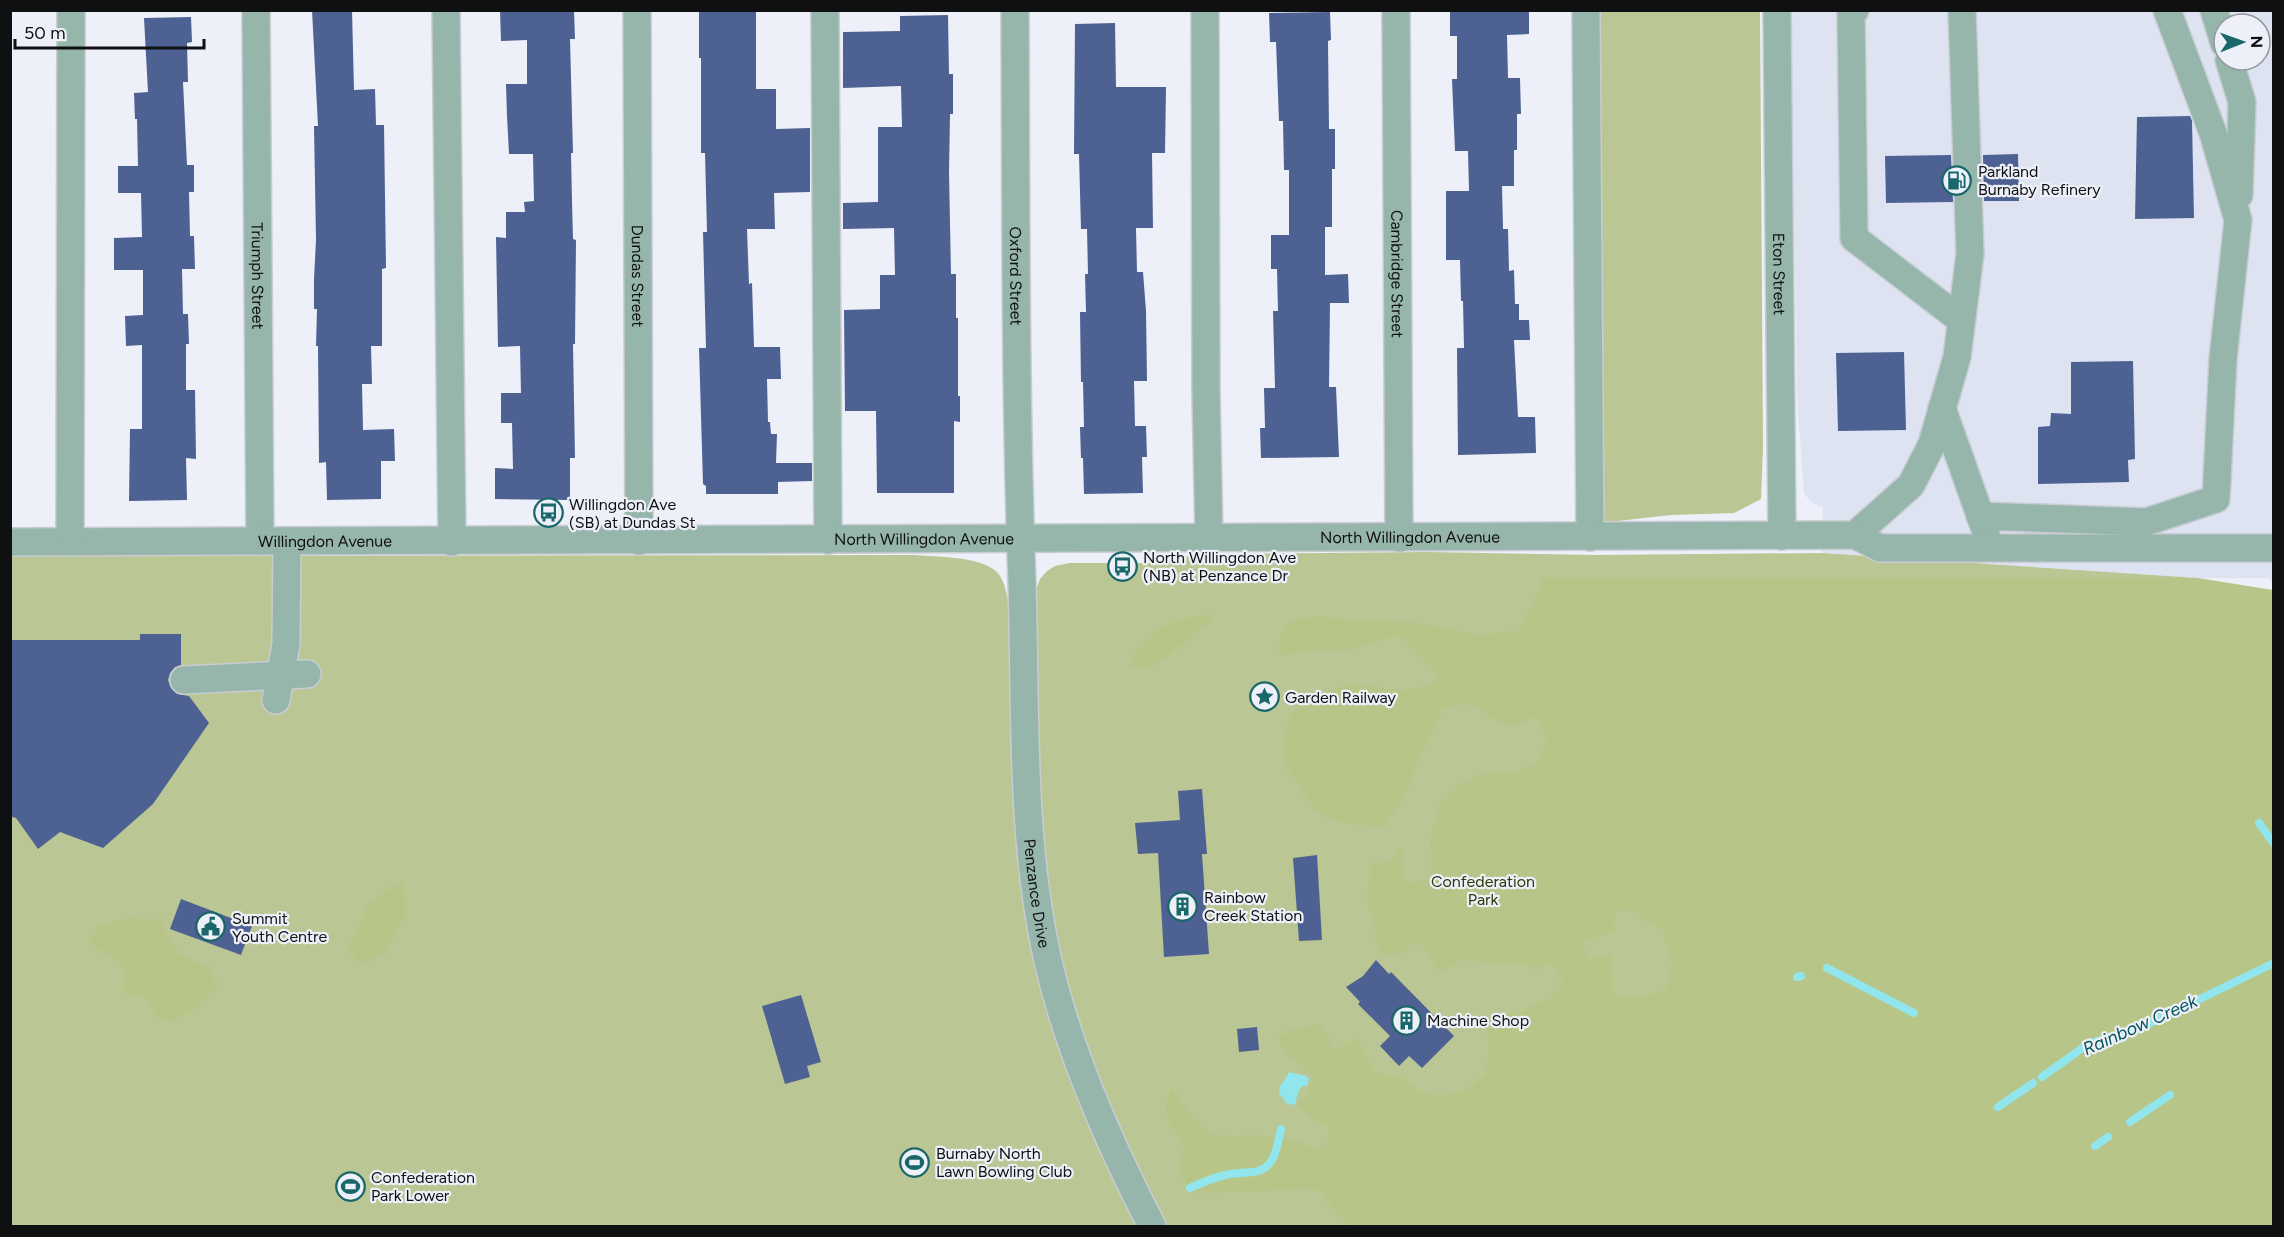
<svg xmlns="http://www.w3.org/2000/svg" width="2284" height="1237" font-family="Figtree,sans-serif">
	<rect width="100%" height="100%" fill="#edf0f8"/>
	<path fill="#dde3f1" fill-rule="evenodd" d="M1791,11h482v571l-4,-4h-71l-376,-25 1,-46 -8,-2 -11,-11 -7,-99zM2224,24h36v36h-36z"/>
	<g fill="#bac693">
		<polygon points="1586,11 1760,11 1763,448 1761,499 1734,513 1671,515 1590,524"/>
		<path d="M1428,552l168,3 226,-2 376,25 75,648h-2262l-1,-670 904,-1c23,2 74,1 86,21 7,11 7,24 10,36l25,-19 5,-14 7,-8 8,-5 15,-3h79l53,-9z"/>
	</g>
	<g fill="#b7c688" fill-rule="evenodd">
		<path d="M1543,578h655l75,12v636h-925l-30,-37 -125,4 -14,-19 5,-28c-15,-23 -24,-30 -13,-58l21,28 22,19 23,2 16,-2 40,4 22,10 8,-3 6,-6v-12l-19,-11 -13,-11 10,-14 8,-16 -30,-22 -6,-17 15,-9 26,-4 14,26 24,-12 17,34 28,6 20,16 21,1 25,-6 16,-15 5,-26 -5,-26 39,-12 30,-14 10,-15 -15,-18 -14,6 -15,-6 -32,1 -23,-5 -25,13 -22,-33 -17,14 -21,2 -13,-58 4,-33 19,-3 6,-12 6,1 2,34 29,-5 -3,-37 8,-34 18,-21 24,-12 15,-3 22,2 21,-13 9,-22 -12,-23 -21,11c-33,-7 -32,-34 -71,-18l-25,52 -12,33 -23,34 -42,-6 -25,-11 -32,-48 -1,-25 7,-23 16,-14 21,-10 27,-7 52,7 26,-7 6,-9 -19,-22 -22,-18 -46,15h-33l-39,5 3,-26 12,-10 23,-2 101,6 61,12 38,-4 15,-23zM1615,910l18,1 30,21 9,33 -5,24 -22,7 -32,-1 -1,-39 -5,-1 -17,4 -9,-16 21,-8 12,-2z"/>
		<path d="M1212,615l2,4c-6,6 -13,9 -19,14 -18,15 -41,40 -66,34 17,-37 42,-50 83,-52z"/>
		<polygon points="403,880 407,914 385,952 361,964 346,947 353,937 369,903"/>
		<polygon points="131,918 161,920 166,934 179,954 209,968 217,986 196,1008 169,1024 156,1015 148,1000 122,990 125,969 118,961 88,943 99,925"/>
	</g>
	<polygon fill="#90e6ec" points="1289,1072 1306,1076 1309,1079 1307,1086 1302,1086 1298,1093 1295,1105 1286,1103 1279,1093 1280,1087"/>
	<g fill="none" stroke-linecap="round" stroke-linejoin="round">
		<g stroke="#90e6ec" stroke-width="8">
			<polyline points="2259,823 2274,844"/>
			<polyline points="1827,968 1914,1013"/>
			<polyline points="1797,977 1801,976"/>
			<polyline points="2042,1077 2088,1044 2140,1028 2274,963"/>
			<polyline points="1998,1107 2033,1083"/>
			<polyline points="2130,1122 2170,1095"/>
			<polyline points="2095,1146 2108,1137"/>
			<path d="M1190,1188c11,-5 23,-10 35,-13 9,-2 19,-2 28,-3 22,-2 24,-25 28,-43"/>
		</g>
	</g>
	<g fill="#4e6193">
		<polygon points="312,10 352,10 354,90 375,89 376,125 384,125 386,268 382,269 382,346 371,346 372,384 362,384 363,430 394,429 395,461 381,461 381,499 327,500 326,462 319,463 318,346 316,346 317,309 314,309 314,279 316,240 314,126 318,126"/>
		<polygon points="500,10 574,10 575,39 570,39 573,153 571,153 572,201 573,239 576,240 575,344 573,344 575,458 570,458 570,500 495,499 495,468 513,469 512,423 501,423 501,393 521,393 520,346 498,347 496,237 506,238 506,212 525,212 524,202 534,201 533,154 509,154 507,116 506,84 527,84 527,40 501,41"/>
		<polygon points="699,10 756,10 756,89 776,89 776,129 810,128 810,192 774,193 775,229 747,229 749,284 752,283 754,347 780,347 781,379 767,379 768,422 770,422 771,434 777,434 776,463 812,463 812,481 778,482 778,494 706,494 706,486 703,484 699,348 706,348 703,232 707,232 705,153 701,153 701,58 699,58"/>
		<polygon points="1450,10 1529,10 1529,34 1507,35 1508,78 1520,78 1521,114 1517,114 1517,150 1514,150 1514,186 1502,186 1503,229 1508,229 1509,271 1514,270 1515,304 1519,304 1519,320 1529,320 1530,340 1514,340 1518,417 1535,417 1536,453 1458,455 1457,348 1464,348 1463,301 1461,301 1460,260 1446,260 1446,191 1469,191 1468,151 1455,151 1452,79 1457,79 1457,36 1450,36"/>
		<polygon points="1330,12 1331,40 1328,41 1329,129 1335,129 1335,169 1332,169 1332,227 1325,227 1325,275 1348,274 1349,303 1330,303 1329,387 1336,387 1339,457 1261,458 1260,428 1265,428 1264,388 1275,388 1273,311 1278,311 1277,269 1271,269 1271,235 1289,235 1289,170 1284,170 1283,121 1279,121 1276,42 1270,42 1269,13"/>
		<polygon points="948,15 949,74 953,74 953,114 950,114 949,172 951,274 956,274 956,318 958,318 958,396 960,396 960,422 954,421 954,493 877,493 876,411 845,411 844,310 880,309 880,275 895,275 894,228 843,229 843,203 878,202 878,127 902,127 901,86 843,88 843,32 900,31 900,16"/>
		<polygon points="191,17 192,42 187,43 188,82 183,82 187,165 194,165 194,192 189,192 190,236 194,236 195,269 182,269 183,314 188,314 189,344 186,344 186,390 195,390 196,459 186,458 187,500 129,501 130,429 142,429 142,345 126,346 125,316 143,315 143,270 114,270 114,238 142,237 141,193 118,193 118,166 138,166 137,119 135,119 134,93 148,92 144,18"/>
		<polygon points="1115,23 1116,87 1166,87 1165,153 1152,153 1153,228 1136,228 1137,272 1143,272 1146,311 1147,381 1134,381 1135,426 1146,426 1147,457 1142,457 1143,493 1084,494 1083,458 1081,458 1080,427 1084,427 1083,382 1081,382 1080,312 1086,312 1085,274 1088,274 1087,229 1081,229 1079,154 1074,154 1075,24"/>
		<polygon points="2190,116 2192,121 2194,218 2135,219 2137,117"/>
		<polygon points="2018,154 2019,201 1984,201 1983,155"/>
		<polygon points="1951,155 1953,202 1886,203 1885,156"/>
		<polygon points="1904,352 1906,430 1838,431 1836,353"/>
		<polygon points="2133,361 2135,459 2128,460 2129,482 2038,484 2038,427 2050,426 2051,413 2071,414 2071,362"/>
		<polygon points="140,634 181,634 181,665 175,667 170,673 168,680 171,688 177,694 189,696 209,723 153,804 103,848 60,832 38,849 16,818 10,816 10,640 140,640"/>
		<polygon points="1202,789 1207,854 1202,854 1209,954 1164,957 1158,853 1138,854 1135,823 1180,820 1178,791"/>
		<polygon points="1317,855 1322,940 1299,941 1293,858"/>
		<polygon points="181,899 252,926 241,955 170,929"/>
		<polygon points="1376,960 1389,974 1391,972 1454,1036 1422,1068 1409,1056 1399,1066 1380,1046 1390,1036 1358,1004 1360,1002 1346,987 1363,976"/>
		<polygon points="801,995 821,1062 807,1066 810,1077 785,1084 762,1006"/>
		<polygon points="1257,1027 1259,1050 1239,1052 1237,1029"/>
	</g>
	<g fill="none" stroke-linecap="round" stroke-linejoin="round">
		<defs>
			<g id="minor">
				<path id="s1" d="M256,10l4,531"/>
				<polyline points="446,10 452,542"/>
				<path id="s2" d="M637,10l2,531"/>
				<polyline points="825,10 828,540"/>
				<path id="s3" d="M1015,10c1,191 0,382 7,573 4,126 -2,254 26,378 21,92 61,182 104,265"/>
				<polyline points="1205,10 1206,391 1209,539"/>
				<path id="s4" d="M1396,10l3,528"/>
				<polyline points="1586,10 1590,537"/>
				<path id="s5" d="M1777,10l5,526"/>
				<polyline points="1855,10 1851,12 1854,238 1961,320"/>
				<polyline points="2214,10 2224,43"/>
				<polyline points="2229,60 2242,102 2239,195"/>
				<polyline points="1942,408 1986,532"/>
				<polyline points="1980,516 2146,522 2216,499 2223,359 2238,220 2213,133 2167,10"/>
				<polyline points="1855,535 1911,485 1932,444 1957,357 1970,254 1962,10"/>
				<path id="s6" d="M10,542l1845,-7 25,13h394"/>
				<polyline points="70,542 71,10"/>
				<polyline points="184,680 307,674"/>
				<polyline points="276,700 286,644 287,541"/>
			</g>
		</defs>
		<use href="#minor" stroke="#c9ccd3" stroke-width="30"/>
		<use href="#minor" stroke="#97b6ab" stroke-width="27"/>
	</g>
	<defs>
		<symbol id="fuel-ring" viewBox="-11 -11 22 22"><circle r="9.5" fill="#edf0f8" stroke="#196768" stroke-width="1.5"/><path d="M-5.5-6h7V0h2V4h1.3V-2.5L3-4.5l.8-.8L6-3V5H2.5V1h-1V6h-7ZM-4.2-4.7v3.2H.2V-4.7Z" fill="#196768"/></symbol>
		<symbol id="bus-ring" viewBox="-11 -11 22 22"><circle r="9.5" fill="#edf0f8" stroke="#196768" stroke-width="1.5"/><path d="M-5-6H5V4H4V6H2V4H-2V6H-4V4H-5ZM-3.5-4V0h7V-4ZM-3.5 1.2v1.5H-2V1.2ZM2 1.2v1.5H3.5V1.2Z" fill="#196768"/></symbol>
		<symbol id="sight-ring" viewBox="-11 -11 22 22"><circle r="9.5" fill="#edf0f8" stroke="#196768" stroke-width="1.5"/><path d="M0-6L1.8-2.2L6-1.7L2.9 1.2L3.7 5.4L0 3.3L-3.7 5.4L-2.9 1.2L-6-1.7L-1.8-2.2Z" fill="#196768"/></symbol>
		<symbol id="building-ring" viewBox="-11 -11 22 22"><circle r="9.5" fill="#edf0f8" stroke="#196768" stroke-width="1.5"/><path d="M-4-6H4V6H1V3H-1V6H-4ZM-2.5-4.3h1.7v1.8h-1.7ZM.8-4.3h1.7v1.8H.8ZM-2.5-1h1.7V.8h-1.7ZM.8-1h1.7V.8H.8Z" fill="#196768"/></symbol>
		<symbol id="civic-ring" viewBox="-11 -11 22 22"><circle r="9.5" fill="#edf0f8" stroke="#196768" stroke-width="1.5"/><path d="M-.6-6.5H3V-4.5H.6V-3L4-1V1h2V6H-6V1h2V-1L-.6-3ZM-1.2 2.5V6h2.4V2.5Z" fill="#196768"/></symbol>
		<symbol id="stadium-ring" viewBox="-11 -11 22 22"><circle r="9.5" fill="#edf0f8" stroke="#196768" stroke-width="1.5"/><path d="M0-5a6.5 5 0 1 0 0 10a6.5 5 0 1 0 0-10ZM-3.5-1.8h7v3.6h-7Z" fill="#196768"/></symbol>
	</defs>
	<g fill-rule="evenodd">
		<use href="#fuel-ring" x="1940" y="164" width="33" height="33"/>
		<use href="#bus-ring" x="532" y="496" width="33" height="33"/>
		<use href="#bus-ring" x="1106" y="550" width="33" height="33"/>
		<use href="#sight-ring" x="1248" y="680" width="33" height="33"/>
		<use href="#building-ring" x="1166" y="890" width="33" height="33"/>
		<use href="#civic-ring" x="194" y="910" width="33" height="33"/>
		<use href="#building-ring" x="1390" y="1004" width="33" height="33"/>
		<use href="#stadium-ring" x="898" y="1146" width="33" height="33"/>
		<use href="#stadium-ring" x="334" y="1170" width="33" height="33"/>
	</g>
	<g text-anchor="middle" stroke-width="4.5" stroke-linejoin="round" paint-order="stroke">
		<g font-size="16" fill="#0f1012" stroke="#edf0f8" text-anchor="start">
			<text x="1978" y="177">Parkland<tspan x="1978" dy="18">Burnaby Refinery</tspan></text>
			<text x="569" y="510">Willingdon Ave<tspan x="569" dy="18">(SB) at Dundas St</tspan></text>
			<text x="1143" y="563">North Willingdon Ave<tspan x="1143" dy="18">(NB) at Penzance Dr</tspan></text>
			<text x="1285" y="703">Garden Railway</text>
			<text x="1204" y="903">Rainbow<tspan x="1204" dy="18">Creek Station</tspan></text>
			<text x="232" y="924">Summit<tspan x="232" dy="18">Youth Centre</tspan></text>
			<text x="1427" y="1026">Machine Shop</text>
			<text x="936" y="1159">Burnaby North<tspan x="936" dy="18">Lawn Bowling Club</tspan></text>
			<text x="371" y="1183">Confederation<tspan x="371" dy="18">Park Lower</tspan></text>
		</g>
		<g font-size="16" fill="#0f1012" stroke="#edf0f8">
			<text dy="6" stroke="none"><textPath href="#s5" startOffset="264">Eton Street</textPath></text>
			<text dy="6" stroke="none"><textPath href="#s4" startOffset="264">Cambridge Street</textPath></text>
			<text dy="6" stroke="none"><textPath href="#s3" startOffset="266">Oxford Street</textPath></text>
			<text dy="6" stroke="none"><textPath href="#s1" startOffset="266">Triumph Street</textPath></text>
			<text dy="6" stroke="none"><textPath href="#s2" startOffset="266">Dundas Street</textPath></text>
			<text dy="6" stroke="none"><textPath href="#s6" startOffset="1400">North Willingdon Avenue</textPath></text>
			<text dy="6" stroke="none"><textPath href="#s6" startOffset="914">North Willingdon Avenue</textPath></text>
			<text dy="6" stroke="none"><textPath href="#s6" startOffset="315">Willingdon Avenue</textPath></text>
			<text dy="6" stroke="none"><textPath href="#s3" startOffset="884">Penzance Drive</textPath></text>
		</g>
		<g font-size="16" fill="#2f3707" stroke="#edf0f8">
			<text x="1483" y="887">Confederation<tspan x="1483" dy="18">Park</tspan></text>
		</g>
		<g font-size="18" font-style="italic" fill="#04555a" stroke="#edf0f8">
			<text transform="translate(2140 1025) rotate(-24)" y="6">Rainbow Creek</text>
		</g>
	</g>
	<rect width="2284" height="1237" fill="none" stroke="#0f1012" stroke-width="24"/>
	<g transform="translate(2242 42) rotate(89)"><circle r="28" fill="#edf0f8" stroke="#94969c" stroke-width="1.5"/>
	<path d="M0-4.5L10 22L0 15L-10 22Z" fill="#196768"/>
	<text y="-9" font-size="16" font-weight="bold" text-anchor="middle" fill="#0f1012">N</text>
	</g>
	<path d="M15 39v9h189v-9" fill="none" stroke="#0f1012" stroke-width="3"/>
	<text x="24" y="39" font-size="18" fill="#0f1012" stroke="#edf0f8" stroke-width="4.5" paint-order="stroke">50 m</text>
</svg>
